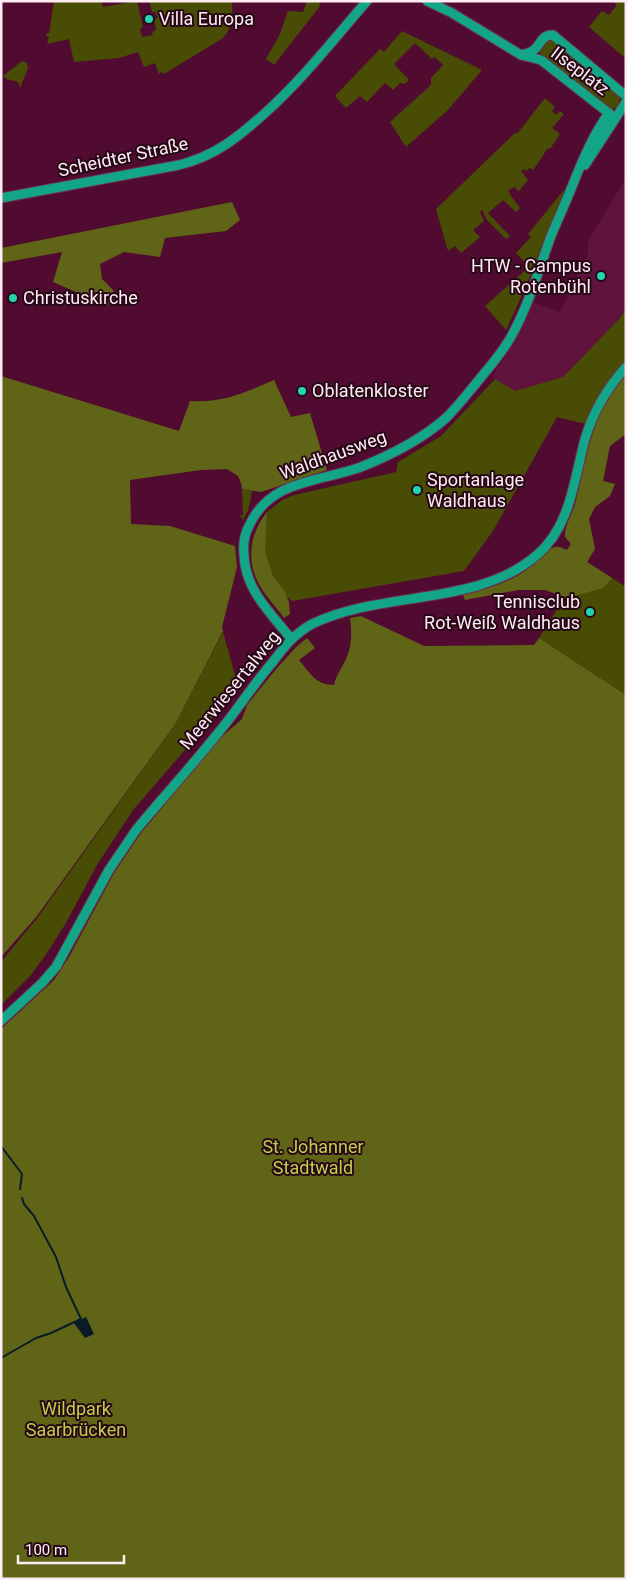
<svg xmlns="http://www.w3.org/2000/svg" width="627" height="1580" font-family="Roboto,sans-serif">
	<rect width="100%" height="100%" fill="#510b30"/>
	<polygon fill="#60133d" points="626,178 626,309 620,318 563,377 515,391 492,377 517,337 533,302 560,312 588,254 588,241"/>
	<g fill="#484c04">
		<path d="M54,1h47l2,6 34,-6 6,26 -3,1 2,9 11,-2 -1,-3 4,-2 -2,-10 4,-3 -3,-5h-3l-3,-11 -7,2v-2h90c1,14 1,26 -9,37l-59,36 -2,-2 -3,2 -4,-11 -11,4 -6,-15 -19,6 -45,4 -5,-23 -22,5 2,-7 -3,-1 1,-3h2z"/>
		<polygon points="307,1 319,1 320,6 274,65 266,59 280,34 288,11 303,12"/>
		<polygon points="612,1 626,1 626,59 589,27 602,11 609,15 617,5"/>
		<polygon points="402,31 482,70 448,110 406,147 390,122 431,85 431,78 443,65 435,57 432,59 415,43 394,64 409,80 405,84 400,83 393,90 385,83 367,102 360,96 346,108 335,96 380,49 384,52"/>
		<polygon points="548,39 553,39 621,96 618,106 611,110 547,58 545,58 540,54 540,47"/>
		<polygon points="22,61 27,63 28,68 20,88 18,82 7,79 3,76"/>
		<polygon points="545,98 555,107 552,111 556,115 560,111 564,114 552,128 560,134 550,149 548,148 533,170 530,168 526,171 524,169 521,171 528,180 518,192 515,187 508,190 511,196 520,208 516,212 503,200 488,213 510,236 506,239 487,220 482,210 480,212 484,221 473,230 480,237 461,253 455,246 448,251 436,209 515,133 517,134"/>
		<path d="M563,191l1,1c-19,46 -36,93 -58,138l-21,-24 44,-39 -13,-14 15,-16 -3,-3z"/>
		<path d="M626,309v52c-18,19 -30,39 -40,63l-29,-7 -64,114 -29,40 -172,30 -24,-21 -7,-26 6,-42 15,-12 12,-5 102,-23 2,-10 43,-26 54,-57 20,12 48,-14 57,-59z"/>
		<polygon points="242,489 252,491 250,503 248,508 249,509 243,520 240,515 243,515"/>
		<polygon points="587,562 626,587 626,695 539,638"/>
		<polygon points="223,632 238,686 236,691 133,810 97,865 66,923 45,956 30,976 1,1005 1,962 38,917 176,723"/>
	</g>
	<g fill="#5f6417">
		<polygon points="232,202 240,220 226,231 165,238 160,257 124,252 100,264 102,279 114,291 108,306 53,282 62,252 1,263 1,248"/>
		<path d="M626,375v59l-16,12 -7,35 12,3 -5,12 -15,11 -6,12 6,30 -8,13 25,16 -9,10 -36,10 -22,-8h-27l-53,10 -2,-5c22,-6 43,-11 62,-24 9,-6 18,-17 27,-23 5,-3 10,0 15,2l4,-6 -6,-7c-1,-11 7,-22 10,-33 12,-45 16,-94 51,-129z"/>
		<path d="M1,376l178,55 11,-30c33,2 54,-8 84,-21l17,37 19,-4 17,57 -66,22 -19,-3 -1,-6 -3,-7 -11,-7 -26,1 -71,10 1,44 39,2 65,20 2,21 -15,60 1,4 -47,92 -139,193 -36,41z"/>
		<path d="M267,512l-2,40 8,24 12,16 4,10 1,12 -6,4c-7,-10 -17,-20 -24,-32 -14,-24 -11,-52 7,-74z"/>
		<path d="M361,616l63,30 110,-1 5,-7 87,57v884h-625v-550l53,-49 15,-23 45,-84 27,-40 78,-94 23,-20 5,-14 30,-37 19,-21 11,-9 8,10 -16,12c11,13 17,25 35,25 2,-10 8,-17 12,-26 6,-13 6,-27 4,-41z"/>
	</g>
	<polygon fill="#091c26" points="86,1317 94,1334 85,1338 74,1323"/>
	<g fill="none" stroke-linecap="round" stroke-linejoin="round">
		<g stroke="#091c26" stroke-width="2">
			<polyline points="1,1146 22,1174 20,1189"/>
			<polyline points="1,1358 36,1338 51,1333 81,1319 66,1287 56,1257 34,1216 24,1204 22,1198"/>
		</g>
		<defs>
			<g id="secondary">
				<polyline points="427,1 452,13 521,55 541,60 615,118"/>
				<path d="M521,55c4,-1 9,-2 13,-5 7,-6 8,-16 19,-15l73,61"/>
				<polyline points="585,165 626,102"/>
				<path d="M1,198l178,-33c36,-9 58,-27 85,-51 38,-34 69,-74 103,-113"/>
				<path d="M291,639c-20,-26 -46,-49 -47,-84 -1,-10 0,-20 5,-29 21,-47 71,-44 112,-59 30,-12 61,-28 85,-49 12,-12 22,-25 32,-37 12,-15 25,-29 34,-46 17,-31 27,-66 39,-99 7,-17 15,-34 22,-52 10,-25 20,-49 36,-71"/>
				<path d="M1,1021l41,-38 14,-16 53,-97 27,-40c32,-39 67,-76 97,-116 13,-17 25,-35 39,-51 12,-16 22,-29 40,-39 70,-34 165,-17 225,-69 34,-29 37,-76 48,-116 8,-27 22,-51 41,-72"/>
			</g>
		</defs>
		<use href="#secondary" stroke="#6d2f4f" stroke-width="11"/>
		<use href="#secondary" stroke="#12a587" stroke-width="9"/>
	</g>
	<g fill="#22d5af" stroke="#260816" stroke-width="2">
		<circle cx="149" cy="19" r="5"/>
		<circle cx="601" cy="276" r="5"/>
		<circle cx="13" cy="298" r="5"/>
		<circle cx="302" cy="391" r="5"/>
		<circle cx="417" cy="490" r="5"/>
		<circle cx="590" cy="612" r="5"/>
	</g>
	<g text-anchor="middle" stroke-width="4" stroke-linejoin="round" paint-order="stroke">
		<g font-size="18" fill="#feecf2" stroke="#260816" text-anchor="start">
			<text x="159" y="25">Villa Europa</text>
			<text x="591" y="272" text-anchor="end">HTW - Campus<tspan x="591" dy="21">Rotenbühl</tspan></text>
			<text x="23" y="304">Christuskirche</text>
			<text x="312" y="397">Oblatenkloster</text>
			<text x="427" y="486">Sportanlage<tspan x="427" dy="21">Waldhaus</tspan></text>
			<text x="580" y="608" text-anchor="end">Tennisclub<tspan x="580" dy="21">Rot-Weiß Waldhaus</tspan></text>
		</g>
		<g font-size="18" fill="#feecf2" stroke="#260816">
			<text transform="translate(580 71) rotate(37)" y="6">Ilseplatz</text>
			<text transform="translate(123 157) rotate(-12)" y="6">Scheidter Straße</text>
			<text transform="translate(333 455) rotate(-20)" y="6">Waldhausweg</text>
			<text transform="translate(230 690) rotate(-51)" y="6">Meerwiesertalweg</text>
		</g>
		<g font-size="18" fill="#c3cd49" stroke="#260816">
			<text x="313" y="1153">St. Johanner<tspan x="313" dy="21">Stadtwald</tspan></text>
			<text x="76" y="1415">Wildpark<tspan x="76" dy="21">Saarbrücken</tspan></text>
		</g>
	</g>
	<rect width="627" height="1580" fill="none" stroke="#feecf2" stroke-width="5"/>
	<path d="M18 1555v8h106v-8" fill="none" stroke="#feecf2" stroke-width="2.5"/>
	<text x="25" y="1555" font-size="15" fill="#feecf2" stroke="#260816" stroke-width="4" paint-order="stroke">100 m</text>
</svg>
